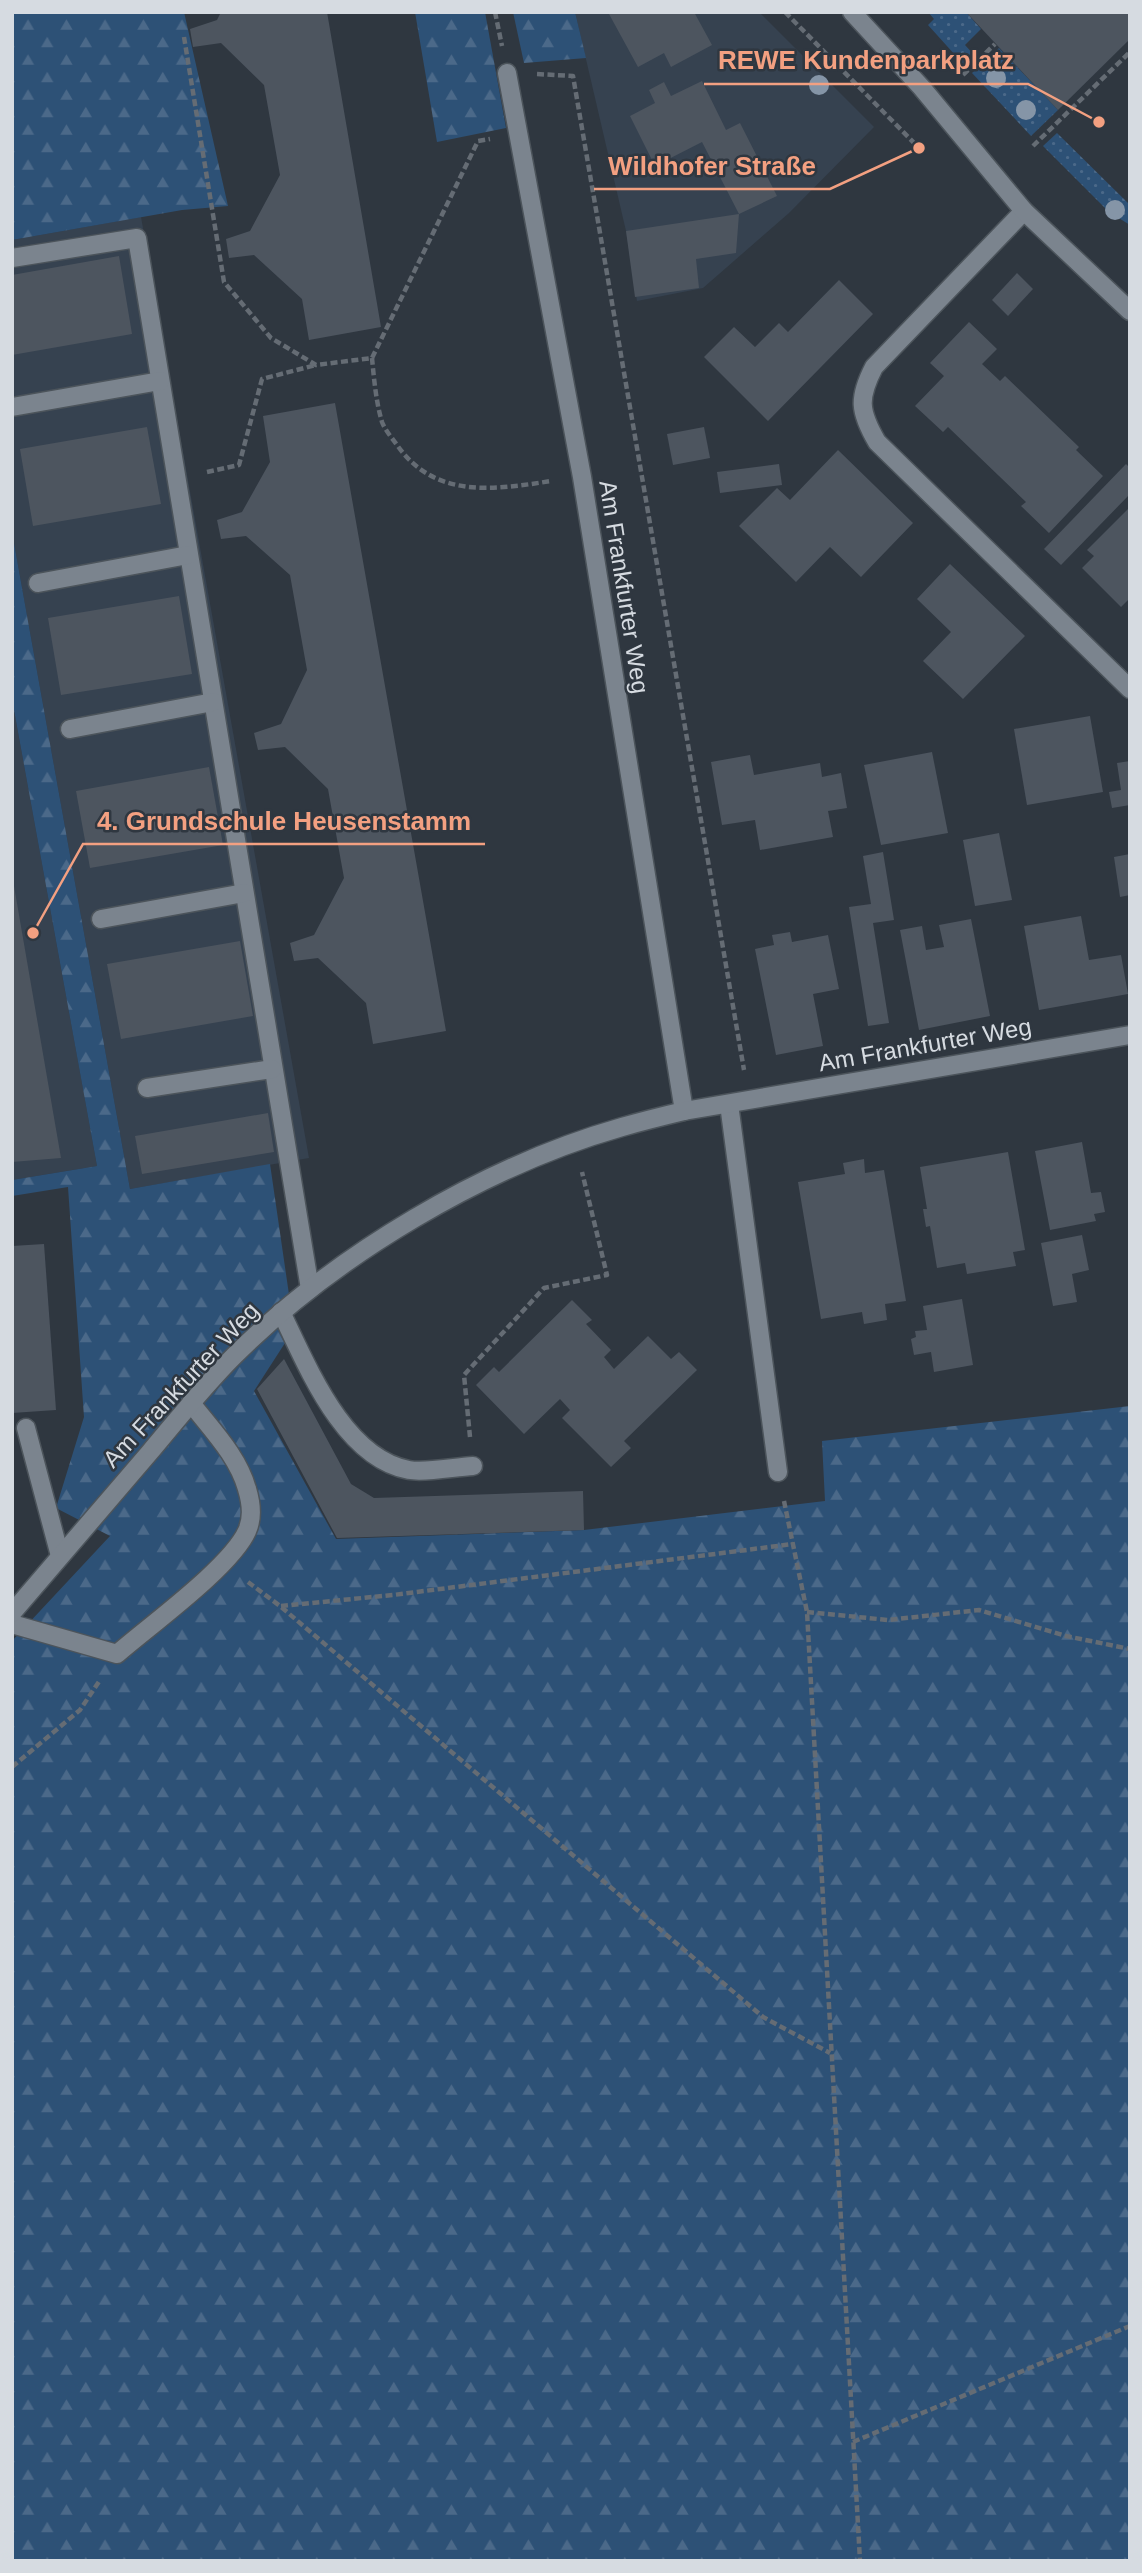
<svg xmlns="http://www.w3.org/2000/svg" width="1142" height="2573" font-family="Arial,sans-serif">
	<defs>
		<pattern id="green-dots" width="8" height="8" patternUnits="userSpaceOnUse" patternTransform="scale(1.75)"><rect width="8" height="8" fill="#2d5176"/><path d="M2 2h.1M6 6h.1" fill="none" stroke="#4b6989" stroke-width="1.8" stroke-linecap="round"/></pattern>
		<pattern id="forest-firs" width="22" height="20" patternUnits="userSpaceOnUse" patternTransform="scale(1.75)"><rect width="22" height="20" fill="#2d5176"/><path d="M5 1l3.5 6h-7zM16 11l3.5 6h-7z" fill="#4b6989"/></pattern>
	</defs>
	<rect width="100%" height="100%" fill="#2f3740"/>
	<g fill="#364250">
		<polygon points="575,12 759,12 874,127 789,213 703,288 637,301 626,231"/>
		<polygon points="141,217 309,1158 130,1189 12,532 12,240"/>
		<polygon points="12,699 97,1166 12,1180"/>
	</g>
	<g fill="url(#green-dots)">
		<polygon points="928,12 966,12 981,29 965,45 975,56 965,66 928,25 934,19"/>
		<polygon points="999,48 1058,110 1031,136 972,73"/>
		<polygon points="1057,133 1130,205 1130,225 1109,212 1043,146"/>
	</g>
	<g fill="url(#forest-firs)">
		<polygon points="12,12 184,12 228,206 182,210 12,240"/>
		<polygon points="415,12 485,12 506,128 437,142"/>
		<polygon points="513,12 575,12 586,58 524,63"/>
		<polygon points="12,532 130,1189 270,1164 294,1329 254,1391 336,1539 584,1530 825,1501 822,1441 1130,1406 1130,2561 12,2561 12,1641 110,1536 56,1508 84,1417 68,1187 12,1196 12,1180 97,1166 12,699"/>
	</g>
	<g fill="#4d555f">
		<polygon points="221,12 327,12 381,327 309,340 302,299 254,255 229,258 226,239 250,231 280,175 264,85 221,43 193,47 190,29 217,20"/>
		<polygon points="612,12 694,12 712,45 671,67 664,53 638,67 609,14"/>
		<polygon points="966,12 1130,12 1130,39 1058,110"/>
		<polygon points="702,81 726,130 740,123 777,196 739,214 736,253 696,259 699,288 635,297 626,231 739,214 702,142 655,166 630,116 655,103 649,90 664,82 671,96"/>
		<polygon points="119,256 132,334 12,355 12,275"/>
		<polygon points="1017,273 1033,289 1008,316 992,300"/>
		<polygon points="839,280 873,314 768,421 704,357 734,327 755,347 779,323 788,332"/>
		<polygon points="969,322 997,349 982,364 1000,381 1005,376 1079,447 1076,450 1103,476 1049,533 1021,506 1026,502 948,427 943,432 915,406 944,376 930,363"/>
		<polygon points="335,403 446,1031 373,1044 366,1003 318,958 294,961 290,943 314,935 344,878 328,789 285,747 258,750 254,733 281,724 307,670 290,575 246,536 221,539 217,520 242,512 270,462 263,416"/>
		<polygon points="147,427 161,504 33,526 20,449"/>
		<polygon points="704,427 710,458 673,465 667,434"/>
		<polygon points="838,450 913,523 861,577 830,547 796,582 739,526 777,488 790,500"/>
		<polygon points="779,464 782,485 720,493 717,472"/>
		<polygon points="1126,464 1130,468 1130,494 1061,565 1044,549"/>
		<polygon points="1130,507 1130,598 1121,607 1082,568 1094,556 1087,550"/>
		<polygon points="950,564 1025,636 963,699 923,661 951,632 917,599"/>
		<polygon points="179,596 192,674 61,695 48,618"/>
		<polygon points="1090,716 1103,792 1027,805 1014,729"/>
		<polygon points="932,752 948,833 881,845 864,765"/>
		<polygon points="750,755 754,775 820,763 822,777 841,773 847,808 828,811 833,837 760,850 755,820 722,825 711,762"/>
		<polygon points="1130,761 1130,805 1112,808 1109,792 1121,790 1117,763"/>
		<polygon points="209,767 223,845 90,868 76,791"/>
		<polygon points="999,833 1012,900 975,906 963,840"/>
		<polygon points="883,852 894,920 873,923 889,1023 868,1026 849,907 871,904 863,856"/>
		<polygon points="1130,854 1130,895 1120,897 1114,857"/>
		<polygon points="12,886 14,886 61,1158 12,1162"/>
		<polygon points="1081,916 1089,960 1121,955 1128,994 1039,1010 1024,926"/>
		<polygon points="971,919 990,1016 919,1030 900,930 922,926 926,950 944,947 939,925"/>
		<polygon points="790,932 792,942 828,935 839,989 813,994 823,1046 776,1055 755,949 774,945 772,935"/>
		<polygon points="240,941 253,1016 121,1039 107,964"/>
		<polygon points="268,1113 274,1152 142,1174 135,1136"/>
		<polygon points="1082,1142 1091,1193 1101,1192 1105,1212 1094,1214 1096,1221 1050,1230 1035,1151"/>
		<polygon points="1008,1152 1025,1250 1013,1252 1016,1266 967,1274 965,1263 937,1268 930,1226 926,1227 923,1209 927,1209 920,1167"/>
		<polygon points="864,1159 865,1173 884,1170 906,1301 885,1304 887,1320 864,1324 862,1312 821,1319 798,1182 845,1174 843,1163"/>
		<polygon points="1082,1235 1089,1270 1072,1274 1077,1302 1053,1306 1041,1243"/>
		<polygon points="44,1244 56,1410 12,1413 12,1246"/>
		<polygon points="962,1299 973,1365 934,1372 931,1352 914,1355 911,1339 916,1337 915,1331 927,1330 923,1306"/>
		<polygon points="572,1300 592,1320 586,1324 611,1350 604,1357 614,1369 648,1336 671,1359 679,1352 697,1370 624,1441 631,1448 611,1467 562,1418 570,1410 560,1399 524,1434 476,1385 494,1367 499,1372"/>
		<polygon points="284,1359 351,1484 374,1498 583,1491 584,1530 337,1538 257,1389"/>
	</g>
	<g fill="none" stroke-linecap="round" stroke-linejoin="round">
		<defs>
			<g id="lane">
				<polyline points="12,258 137,238 310,1289"/>
				<polyline points="12,407 160,381"/>
				<polyline points="38,583 188,555"/>
				<polyline points="70,729 213,702"/>
				<polyline points="101,919 244,893"/>
				<polyline points="147,1088 272,1069"/>
				<path d="M281,1312c26,53 62,146 128,158 17,3 45,-3 64,-4"/>
				<polyline points="26,1428 60,1556"/>
				<path d="M12,1624l105,30c32,-28 114,-87 130,-123 6,-13 4,-29 0,-42 -9,-33 -36,-60 -56,-86"/>
			</g>
			<g id="street">
				<polyline points="507,73 582,477 684,1111"/>
				<path d="M1024,211l-150,156c-16,31 -15,44 3,75l253,247"/>
				<polyline points="729,1104 778,1472"/>
				<path d="M12,1613c46,-54 92,-108 138,-161 27,-32 54,-66 84,-96 101,-101 251,-190 388,-229 21,-6 41,-11 62,-16l446,-76"/>
			</g>
			<polyline id="secondary" points="852,12 922,88 1024,211 1130,311"/>
		</defs>
		<use href="#lane" stroke="#4c545b" stroke-width="21"/>
		<use href="#street" stroke="#4c545b" stroke-width="21"/>
		<use href="#secondary" stroke="#4c545b" stroke-width="21"/>
		<g stroke="#656c74" stroke-width="4.5" stroke-dasharray="7 3.5" stroke-linecap="butt">
			<polyline points="495,12 502,46"/>
			<polyline points="785,12 919,148"/>
			<polyline points="184,37 224,282 271,338 316,365 372,358 478,141 490,139"/>
			<polyline points="537,74 573,76 744,1070"/>
			<polyline points="963,75 995,44"/>
			<polyline points="1033,146 1130,52"/>
			<path d="M372,358c2,21 4,44 10,64 3,8 10,16 15,23 38,54 96,45 154,36"/>
			<polyline points="207,472 239,465 262,379 316,365"/>
			<polyline points="470,1437 464,1375 544,1288 607,1275 582,1172"/>
			<polyline points="784,1501 807,1612 860,2561"/>
			<polyline points="248,1582 280,1606 763,2017 830,2053"/>
			<polyline points="281,1606 393,1595 793,1544"/>
			<polyline points="807,1612 888,1620 979,1610 1066,1636 1130,1649"/>
			<polyline points="12,1767 80,1710 100,1680"/>
			<polyline points="853,2442 1130,2326"/>
		</g>
		<use href="#lane" stroke="#7b848e" stroke-width="18"/>
		<use href="#street" stroke="#7b848e" stroke-width="18"/>
		<use href="#secondary" stroke="#7b848e" stroke-width="18"/>
	</g>
	<g fill="#8595a7">
		<circle cx="996" cy="78" r="10"/>
		<circle cx="819" cy="85" r="10"/>
		<circle cx="1026" cy="110" r="10"/>
		<circle cx="1115" cy="210" r="10"/>
	</g>
	<g text-anchor="middle" stroke-width="5" stroke-linejoin="round" paint-order="stroke">
		<g font-size="24" fill="#d6dbe1" stroke="#2f3740">
			<text transform="translate(624 587) rotate(81)" y="8">Am Frankfurter Weg</text>
			<text transform="translate(925 1045) rotate(-10)" y="8">Am Frankfurter Weg</text>
			<text transform="translate(181 1385) rotate(-47)" y="8">Am Frankfurter Weg</text>
		</g>
	</g>
	<path fill="none" stroke="#f3a081" stroke-width="2.5" d="M1099 122L1028 84H704M919 148L830 189H594M33 933L83 844H485"/>
	<g fill="#f3a081" stroke="#2f3740" stroke-width="2.5">
		<circle cx="1099" cy="122" r="7"/>
		<circle cx="919" cy="148" r="7"/>
		<circle cx="33" cy="933" r="7"/>
	</g>
	<g font-size="26" text-anchor="middle" font-weight="bold" fill="#f3a081" stroke="#2f3740" stroke-width="5" stroke-linejoin="round" paint-order="stroke">
		<text x="866" y="69">REWE Kundenparkplatz</text>
		<text x="712" y="175">Wildhofer Straße</text>
		<text x="284" y="830">4. Grundschule Heusenstamm</text>
	</g>
	<rect width="1142" height="2573" fill="none" stroke="#d6dbe1" stroke-width="28"/>
</svg>
